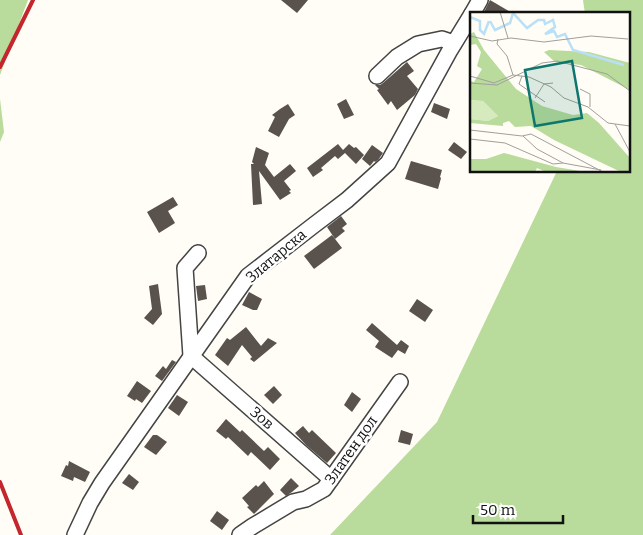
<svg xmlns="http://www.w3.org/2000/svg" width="643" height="535" font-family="Bitter,serif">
	<rect width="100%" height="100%" fill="#fffdf5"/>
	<g fill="#b9dc9c">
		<polygon points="0,0 28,0 0,75"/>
		<polygon points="583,0 643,0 643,535 330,535 437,422 557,171 629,171 629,14 585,14"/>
		<polygon points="0,99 4,132 0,142"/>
	</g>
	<g fill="#5a524d">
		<polygon points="281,0 308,0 297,13"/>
		<polygon points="490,0 514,14 483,14"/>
		<polygon points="407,62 414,71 407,76 418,89 415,95 397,110 391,101 388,105 377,90 379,89 375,85 380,85 383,83"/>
		<polygon points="346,99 354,115 344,119 337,104"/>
		<polygon points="434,103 450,109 447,119 431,112"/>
		<polygon points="288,104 295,115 289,119 279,137 268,131 275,117 272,115 280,109"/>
		<polygon points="454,142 467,152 461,159 448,150"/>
		<polygon points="338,144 343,150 349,144 354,148 356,147 364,155 356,164 345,153 338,159 335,156 321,168 323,170 313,177 307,168"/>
		<polygon points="372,145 383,153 378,160 375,162 374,161 370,166 362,159"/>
		<polygon points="256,147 269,153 265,165 274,177 290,164 296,171 284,181 291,190 289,191 291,193 280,200 259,171 262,204 253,205 251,164 254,164 252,162"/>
		<polygon points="411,161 442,170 440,177 441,178 438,189 405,179"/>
		<polygon points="173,197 178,205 168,211 175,223 159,233 147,212"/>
		<polygon points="341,216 347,224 342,228 345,231 335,239 327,227"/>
		<polygon points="332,235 342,248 314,269 304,256"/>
		<polygon points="158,284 162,314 153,325 144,318 152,309 149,286"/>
		<polygon points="205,285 207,299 198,301 196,286"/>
		<polygon points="249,292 262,299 257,310 253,310 242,305"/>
		<polygon points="417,299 433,310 425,322 409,311"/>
		<polygon points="372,323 397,345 401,340 409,346 405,354 398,350 392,358 375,347 379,341 366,330"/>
		<polygon points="246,327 261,346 268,338 277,343 254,362 250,359 252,357 242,345 228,366 215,355 227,338 230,340"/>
		<polygon points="172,360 176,362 162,381 155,376 163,366 166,369"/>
		<polygon points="137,381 151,391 142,403 136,399 135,401 127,396"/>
		<polygon points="274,386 282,395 273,404 264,395"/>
		<polygon points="352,392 361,399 352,412 344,405"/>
		<polygon points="177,395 188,402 179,416 168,408"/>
		<polygon points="226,419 240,432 242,430 264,451 268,447 280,459 270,470 251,452 248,456 228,437 226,439 216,431"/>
		<polygon points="303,426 309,433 312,430 336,453 327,463 306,445 295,433"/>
		<polygon points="401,430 413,434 410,445 398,442"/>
		<polygon points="153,435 157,435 167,442 156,455 144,447"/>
		<polygon points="69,461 90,472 85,482 74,477 73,481 61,476 66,465 68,466"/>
		<polygon points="129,474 139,482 133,490 122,483"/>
		<polygon points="291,478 299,486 292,492 286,496 280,490"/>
		<polygon points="264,481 274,494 254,514 247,507 249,506 242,498 256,485 258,487"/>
		<polygon points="217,511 229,520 222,530 210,521"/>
	</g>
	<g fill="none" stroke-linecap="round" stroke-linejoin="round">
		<defs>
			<g id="minor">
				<polyline points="472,14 480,0"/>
				<polyline points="377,76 397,57 418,44 442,39 454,43"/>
				<polyline points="198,253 185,268 191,356 331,479"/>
				<polyline points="75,535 90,503 102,483 248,276 314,225 347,200 388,163 450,50 472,14"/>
				<polyline points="240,535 253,526 293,502 306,499 324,489 400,382"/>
			</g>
		</defs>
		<use href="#minor" stroke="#444" stroke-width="18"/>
		<use href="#minor" stroke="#fff" stroke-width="15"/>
		<g stroke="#c4262e" stroke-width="4">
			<polyline points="0,67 33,0"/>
			<polyline points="0,482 21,535"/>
		</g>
	</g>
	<g text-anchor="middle" stroke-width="5" stroke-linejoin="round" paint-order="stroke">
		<g font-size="15" fill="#111" stroke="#fff">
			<text transform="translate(276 256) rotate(-40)" y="5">Златарска</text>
			<text transform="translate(262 418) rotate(41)" y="5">Зов</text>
			<text transform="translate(351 450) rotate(-55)" y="5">Златен дол</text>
		</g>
	</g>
	<g transform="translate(470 12)">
		<rect width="160" height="160" fill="#fffdf5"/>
		<path d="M0,88l13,1 15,15 -10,5 -18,-2z" fill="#d5ebbd"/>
		<path d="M4,20l10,18 32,39 26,17 31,9 14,-2 12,10 31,35v14h-9l-67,-32 -23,-14 -16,1 -6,-6 -6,2v3l-33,-3v-4l18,2 10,-5 -15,-15 -13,-1v-19l4,1 8,-13 -5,-3 4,-14 -5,-8 -6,1v-11zM79,38l40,2 41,11v27l-49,-25 -26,-3 -11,-10zM34,141l52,14 30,5h-40l-9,-4 -2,4h-65v-13h16z" fill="#b9dc9c"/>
		<path fill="none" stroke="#b9e0f7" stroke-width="2.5" d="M0,5l10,4v9l4,4 5,-13M20,9l5,9 15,-7 3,-10 14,15 11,-8h6l1,4 8,-4 2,7 -10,7 9,-3 3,6 8,-3 8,16 51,15"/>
		<path fill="none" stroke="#a09f9a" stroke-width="1" d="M30,0l8,26M0,24l22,5 19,-3 33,4 47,-6 37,3M28,27l-1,5 10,12 6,19M0,64l24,7 19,-8 16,2 22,10 13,11 24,9 20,16 22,3M52,64l-3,8 26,18M0,71l27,2 45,-22 15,-2 50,13 23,17M110,77l10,5v13M65,86l9,-14 9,-1M145,112l15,28M0,118l52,6 9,-2 72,38M53,124l14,13 26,14 38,7M0,127l35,4 48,21 10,-1"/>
		<path fill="#0f766e" fill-opacity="0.15" stroke="#0f766e" stroke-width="2.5" d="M102,49l10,57 -47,8 -10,-56z"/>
		<rect width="160" height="160" fill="none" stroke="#111" stroke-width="2.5"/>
	</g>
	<path d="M473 515v8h90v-8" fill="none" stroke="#111111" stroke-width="2.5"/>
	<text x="480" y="515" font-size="15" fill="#111111" stroke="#ffffff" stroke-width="4" paint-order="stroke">50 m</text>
</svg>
